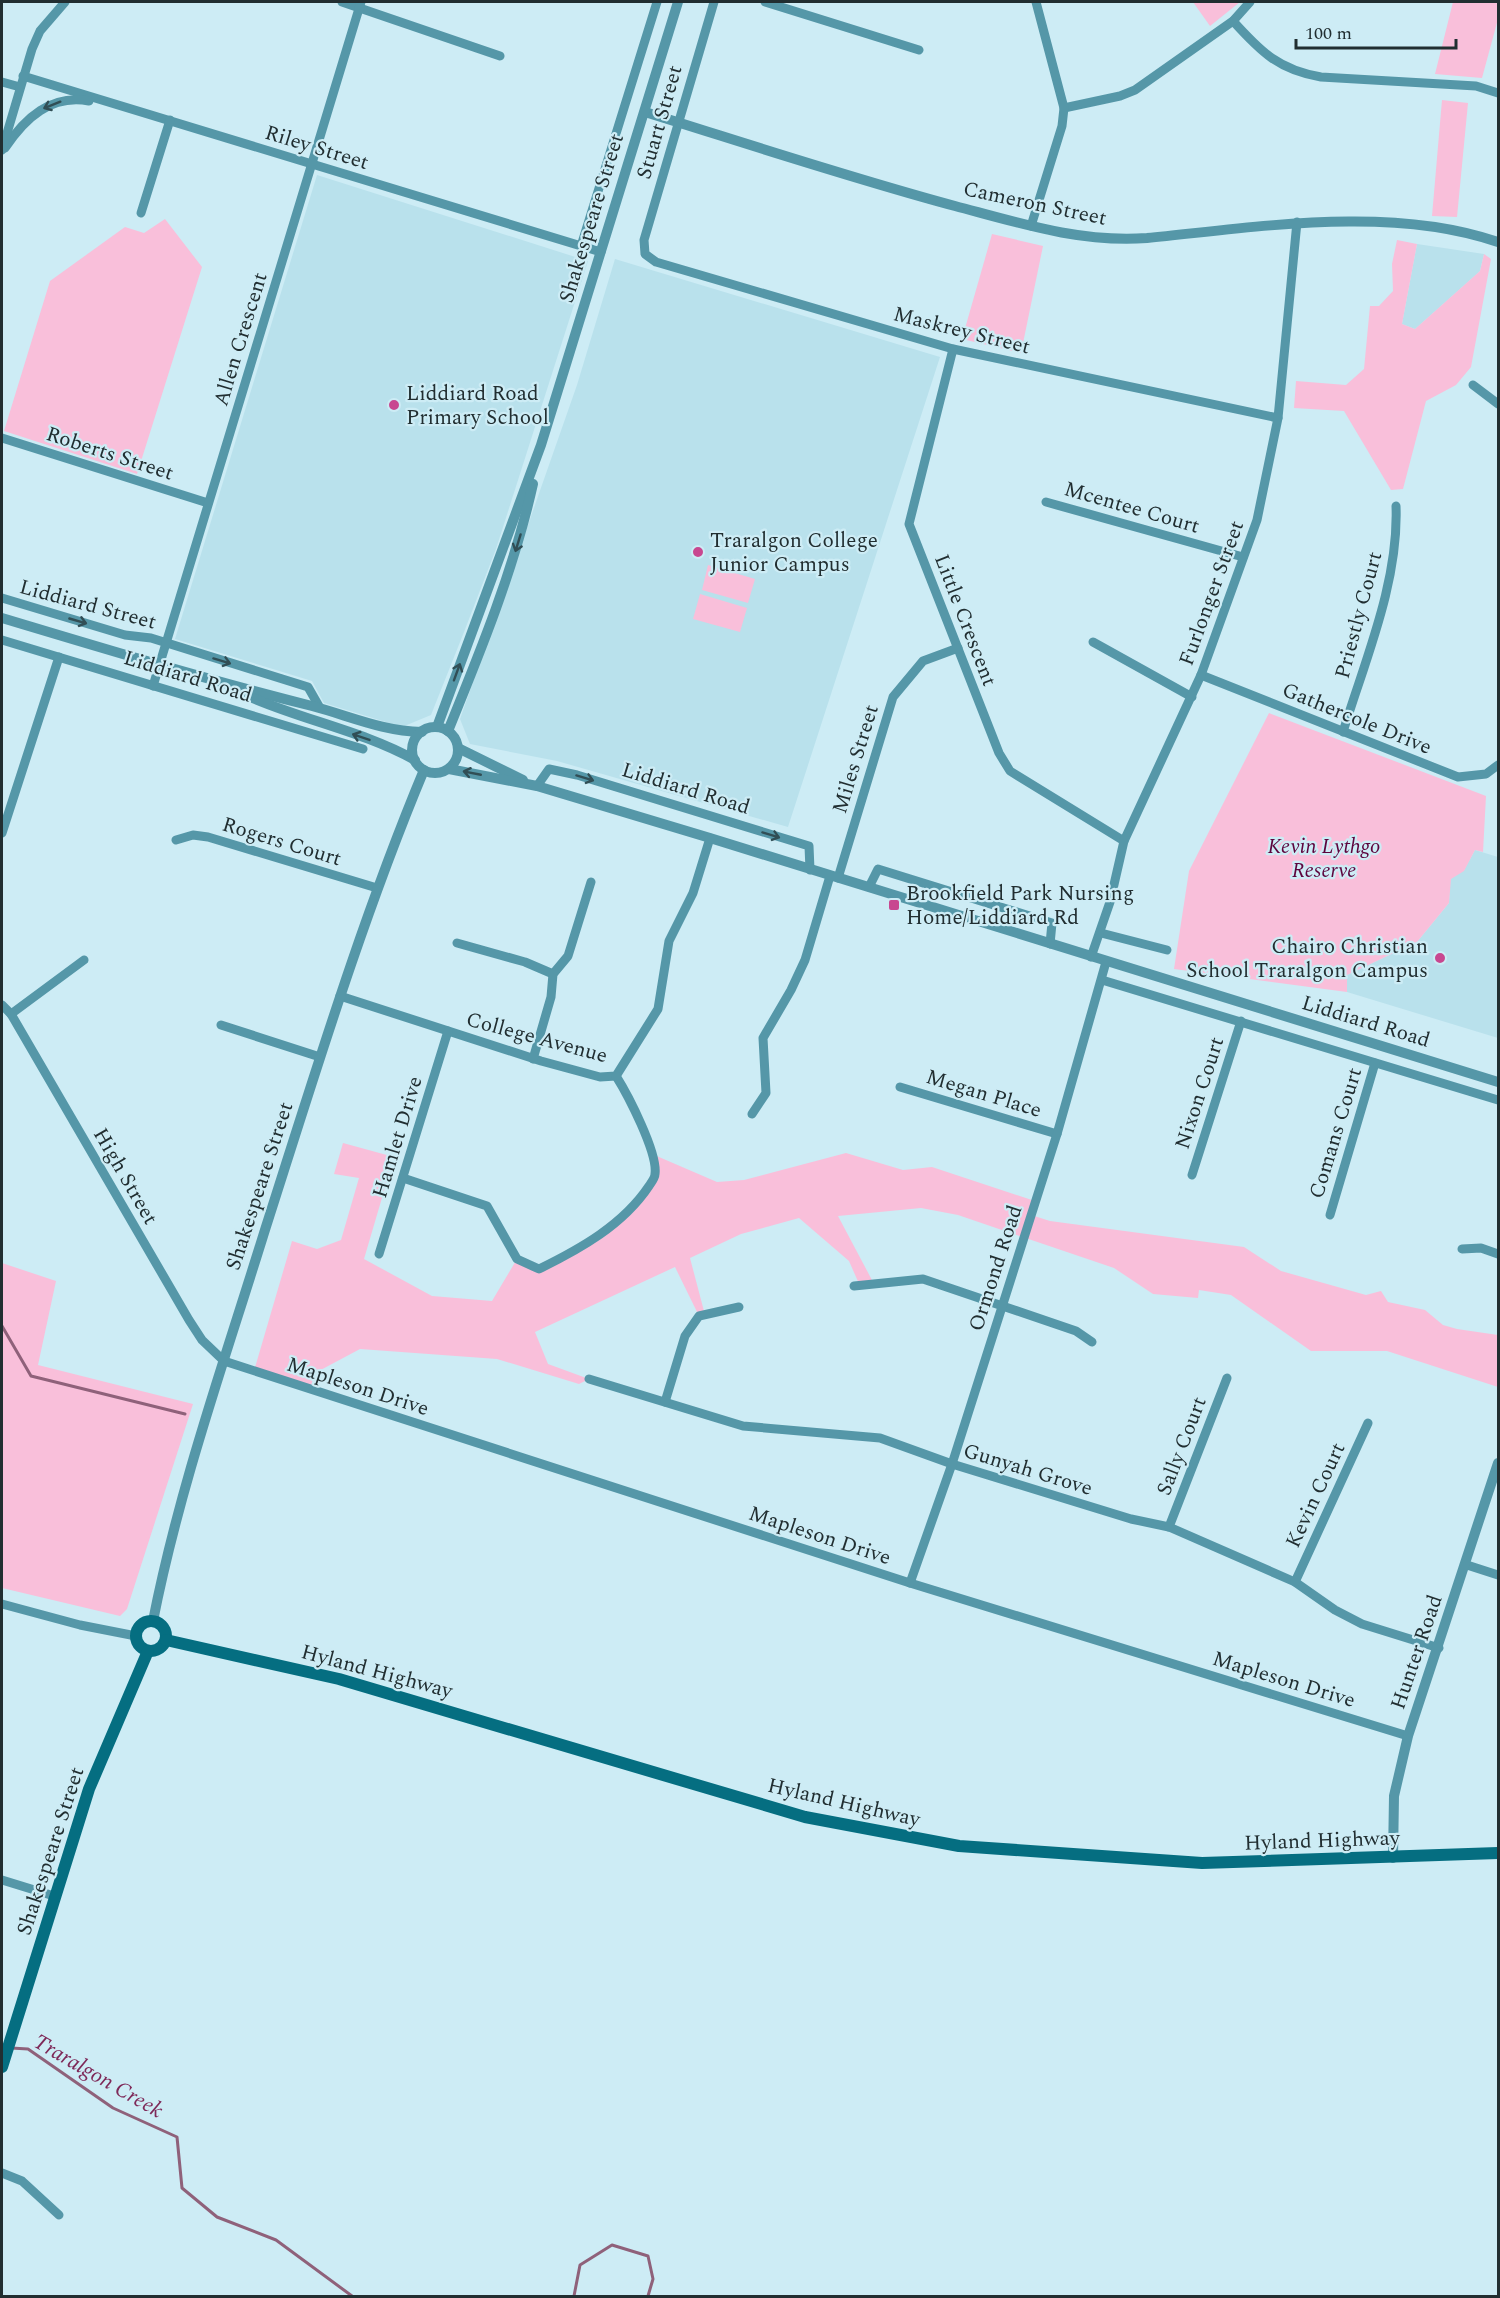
<svg xmlns="http://www.w3.org/2000/svg" width="1500" height="2298" font-family="Spectral,serif">
	<rect width="100%" height="100%" fill="#cdecf5"/>
	<g fill="#b9e1ec">
		<polygon points="317,175 588,261 496,549 464,632 431,715 402,727 324,703 312,681 175,639"/>
		<polygon points="1417,244 1484,254 1480,271 1415,329 1402,324"/>
		<polygon points="615,259 940,357 788,827 557,761 470,744 460,719 577,385"/>
		<polygon points="1475,850 1498,857 1498,1038 1347,992 1347,975 1417,942 1449,903 1450,879 1464,870"/>
	</g>
	<g fill="#f9bfda">
		<polygon points="1193,2 1240,2 1210,26"/>
		<polygon points="1453,2 1498,2 1498,19 1482,78 1435,74"/>
		<polygon points="1442,100 1468,103 1457,217 1432,216"/>
		<polygon points="165,219 202,267 137,474 4,431 50,281 125,227 144,233"/>
		<polygon points="992,234 1043,246 1021,353 962,339"/>
		<polygon points="1397,240 1417,244 1402,324 1415,329 1480,271 1484,254 1491,259 1471,367 1456,385 1426,401 1403,489 1391,490 1344,411 1294,408 1296,381 1346,385 1364,369 1370,306 1379,306 1393,291 1392,264"/>
		<polygon points="708,565 755,579 748,603 702,590"/>
		<polygon points="700,594 747,608 740,632 693,619"/>
		<polygon points="1269,713 1486,796 1483,852 1475,850 1464,871 1451,879 1449,903 1417,942 1347,975 1347,992 1174,969 1189,871"/>
		<polygon points="343,1143 394,1157 364,1259 432,1296 492,1301 517,1259 530,1267 564,1258 642,1196 653,1174 652,1154 717,1182 744,1180 846,1153 903,1170 932,1167 1035,1201 1031,1215 1050,1221 1244,1247 1281,1271 1366,1295 1381,1291 1388,1302 1425,1310 1443,1325 1457,1329 1498,1335 1498,1387 1387,1351 1311,1351 1231,1295 1199,1290 1198,1298 1153,1294 1114,1268 958,1215 921,1208 838,1216 873,1282 860,1286 849,1261 799,1218 741,1234 690,1258 705,1315 699,1316 675,1267 535,1332 548,1364 589,1379 579,1384 497,1359 360,1349 315,1373 310,1389 254,1371 292,1241 317,1249 341,1240 359,1178 334,1174"/>
		<polygon points="2,1263 56,1281 38,1365 193,1404 127,1609 120,1616 2,1588"/>
	</g>
	<g fill="none" stroke-linecap="round" stroke-linejoin="round">
		<g stroke="#8f617a" stroke-width="3">
			<polyline points="2,1326 31,1376 185,1414"/>
			<polyline points="11,2048 28,2049 113,2108 177,2137 182,2188 217,2217 276,2240 352,2296"/>
			<polyline points="574,2296 580,2265 612,2245 648,2256 653,2279 648,2296"/>
		</g>
		<g stroke="#5597a8" stroke-width="9">
			<polyline points="342,2 500,56"/>
			<polyline points="714,2 644,240 645,254 656,262 953,349 1278,418"/>
			<polyline points="765,2 919,50"/>
			<path d="M1233,21c28,31 46,49 88,56l155,9 22,7"/>
			<polyline points="23,76 601,252"/>
			<polyline points="2,82 20,87"/>
			<polyline points="1064,108 1120,96 1135,90 1233,21 1250,2"/>
			<path d="M5,148c20,-30 46,-54 84,-47"/>
			<polyline points="2,150 32,49 40,31 65,2"/>
			<polyline points="141,213 170,120"/>
			<polyline points="1031,226 1062,126 1064,108 1036,2"/>
			<polyline points="581,246 657,2"/>
			<polyline points="953,349 909,524 999,753 1010,771 1124,841"/>
			<polyline points="1473,385 1498,404"/>
			<polyline points="2,438 208,503"/>
			<polyline points="1046,502 1243,557"/>
			<polyline points="2,598 125,635 151,638 308,687 320,708"/>
			<polyline points="2,640 363,749"/>
			<polyline points="1093,642 1192,697"/>
			<polyline points="1201,675 1458,777 1486,774 1498,765"/>
			<polyline points="153,686 361,2"/>
			<path d="M1343,732c22,-72 56,-150 53,-226"/>
			<polyline points="537,786 549,769 577,775 809,846 810,870"/>
			<polyline points="2,833 59,657"/>
			<polyline points="176,840 193,835 208,837 377,888"/>
			<polyline points="838,878 893,697 923,661 958,648"/>
			<polyline points="869,887 878,869 1052,923 1050,944"/>
			<polyline points="1101,933 1167,950"/>
			<polyline points="457,943 525,962 553,974"/>
			<polyline points="1091,957 1110,902 1124,841 1201,675 1257,520 1278,418 1297,222"/>
			<polyline points="1102,980 1498,1100"/>
			<polyline points="340,996 541,1061 600,1077 616,1076 658,1009 669,941 693,893 710,838"/>
			<polyline points="2,1005 11,1014 189,1320 202,1340 224,1361 910,1583 1408,1736"/>
			<polyline points="11,1014 84,960"/>
			<polyline points="221,1025 320,1057"/>
			<polyline points="533,1059 551,997 553,974 568,956 591,882"/>
			<polyline points="900,1087 1057,1134"/>
			<polyline points="752,1114 766,1093 763,1038 791,990 805,960 830,876"/>
			<polyline points="1192,1175 1241,1021"/>
			<path d="M403,1178l84,28 30,53 22,10c41,-20 84,-44 110,-83 2,-3 6,-8 6,-12 3,-21 -27,-79 -39,-98"/>
			<polyline points="1330,1215 1375,1063"/>
			<polyline points="1462,1249 1481,1248 1498,1254"/>
			<polyline points="379,1254 448,1031"/>
			<polyline points="854,1286 923,1279 1076,1331 1092,1342"/>
			<polyline points="589,1379 743,1426 880,1438 952,1464 1131,1519 1169,1527 1295,1582 1335,1610 1362,1624 1439,1648"/>
			<polyline points="665,1402 685,1336 699,1316 739,1307"/>
			<polyline points="1169,1527 1227,1378"/>
			<polyline points="1467,1565 1498,1575"/>
			<polyline points="1295,1582 1368,1423"/>
			<polyline points="910,1583 952,1464 1057,1134 1106,962"/>
			<polyline points="2,1604 80,1625 136,1636"/>
			<polyline points="2,1880 54,1896"/>
			<polyline points="2,2173 22,2181 59,2215"/>
		</g>
		<g stroke="#5597a8" stroke-width="10">
			<path d="M645,112c103,32 206,66 310,94 64,17 126,37 192,32 112,-11 244,-33 351,4"/>
			<path d="M2,618c103,31 206,62 310,88 38,10 70,25 110,26"/>
			<path d="M248,696c54,24 115,35 167,64"/>
			<polyline points="437,727 541,445 678,2"/>
			<circle cx="435" cy="750" r="23"/>
			<path d="M448,731c33,-81 66,-162 85,-247"/>
			<polyline points="458,748 523,780"/>
			<polyline points="449,769 537,786 710,838 1498,1082"/>
			<path d="M153,1621c26,-132 71,-259 111,-388 50,-156 97,-312 160,-463"/>
			<polyline points="1393,1858 1394,1796 1408,1736 1498,1463"/>
		</g>
		<g stroke="#056e81" stroke-width="12">
			<circle cx="151" cy="1636" r="15"/>
			<polyline points="166,1640 339,1679 805,1817 959,1846 1202,1863 1498,1853"/>
			<polyline points="2,2067 89,1789 148,1651"/>
		</g>
	</g>
	<defs><path id="oneway-shaft" d="M-6 0H5M1.5-3L5.5 0L1.5 3" fill="none" stroke-width="1.6" stroke-linecap="round" stroke-linejoin="round" transform="scale(1.5)"/></defs>
	<g stroke="#314e55">
		<use href="#oneway-shaft" transform="translate(52 105) rotate(158)"/>
		<use href="#oneway-shaft" transform="translate(518 543) rotate(107)"/>
		<use href="#oneway-shaft" transform="translate(78 621) rotate(16)"/>
		<use href="#oneway-shaft" transform="translate(222 661) rotate(17)"/>
		<use href="#oneway-shaft" transform="translate(457 672) rotate(-70)"/>
		<use href="#oneway-shaft" transform="translate(361 737) rotate(-161)"/>
		<use href="#oneway-shaft" transform="translate(472 773) rotate(-169)"/>
		<use href="#oneway-shaft" transform="translate(585 778) rotate(17)"/>
		<use href="#oneway-shaft" transform="translate(771 835) rotate(17)"/>
	</g>
	<g fill="#c84790" stroke="#cdecf5" stroke-width="2">
		<circle cx="394" cy="405" r="6"/>
		<circle cx="698" cy="552" r="6"/>
		<rect x="888" y="899" width="12" height="12" rx="3"/>
		<circle cx="1440" cy="958" r="6"/>
	</g>
	<g text-anchor="middle" stroke-width="4.5" stroke-linejoin="round" paint-order="stroke">
		<g font-size="21" fill="#212e31" stroke="#cdecf5">
			<text transform="translate(659 122) rotate(-74)" y="7">Stuart Street</text>
			<text transform="translate(317 147) rotate(17)" y="7">Riley Street</text>
			<text transform="translate(1035 203) rotate(12)" y="7">Cameron Street</text>
			<text transform="translate(591 218) rotate(-73)" y="7">Shakespeare Street</text>
			<text transform="translate(962 330) rotate(14)" y="7">Maskrey Street</text>
			<text transform="translate(240 339) rotate(-73)" y="7">Allen Crescent</text>
			<text transform="translate(110 453) rotate(18)" y="7">Roberts Street</text>
			<text transform="translate(1132 507) rotate(16)" y="7">Mcentee Court</text>
			<text transform="translate(1211 593) rotate(-70)" y="7">Furlonger Street</text>
			<text transform="translate(88 604) rotate(15)" y="7">Liddiard Street</text>
			<text transform="translate(1358 615) rotate(-75)" y="7">Priestly Court</text>
			<text transform="translate(966 620) rotate(69)" y="7">Little Crescent</text>
			<text transform="translate(188 676) rotate(17)" y="7">Liddiard Road</text>
			<text transform="translate(1357 718) rotate(22)" y="7">Gathercole Drive</text>
			<text transform="translate(855 759) rotate(-73)" y="7">Miles Street</text>
			<text transform="translate(686 788) rotate(17)" y="7">Liddiard Road</text>
			<text transform="translate(282 841) rotate(17)" y="7">Rogers Court</text>
			<text transform="translate(1366 1021) rotate(17)" y="7">Liddiard Road</text>
			<text transform="translate(537 1037) rotate(15)" y="7">College Avenue</text>
			<text transform="translate(984 1093) rotate(17)" y="7">Megan Place</text>
			<text transform="translate(1199 1093) rotate(-72)" y="7">Nixon Court</text>
			<text transform="translate(1335 1133) rotate(-73)" y="7">Comans Court</text>
			<text transform="translate(397 1137) rotate(-73)" y="7">Hamlet Drive</text>
			<text transform="translate(126 1176) rotate(60)" y="7">High Street</text>
			<text transform="translate(259 1186) rotate(-72)" y="7">Shakespeare Street</text>
			<text transform="translate(995 1268) rotate(-72)" y="7">Ormond Road</text>
			<text transform="translate(358 1386) rotate(18)" y="7">Mapleson Drive</text>
			<text transform="translate(1181 1446) rotate(-69)" y="7">Sally Court</text>
			<text transform="translate(1028 1469) rotate(17)" y="7">Gunyah Grove</text>
			<text transform="translate(1315 1495) rotate(-65)" y="7">Kevin Court</text>
			<text transform="translate(820 1535) rotate(18)" y="7">Mapleson Drive</text>
			<text transform="translate(1416 1652) rotate(-71)" y="7">Hunter Road</text>
			<text transform="translate(377 1671) rotate(15)" y="7">Hyland Highway</text>
			<text transform="translate(1284 1679) rotate(17)" y="7">Mapleson Drive</text>
			<text transform="translate(844 1802) rotate(13)" y="7">Hyland Highway</text>
			<text transform="translate(1322 1840) rotate(-2)" y="7">Hyland Highway</text>
			<text transform="translate(50 1851) rotate(-72)" y="7">Shakespeare Street</text>
		</g>
		<g font-size="21" fill="#212e31" stroke="#cdecf5" text-anchor="start">
			<text x="406" y="400">Liddiard Road<tspan x="406" dy="24">Primary School</tspan></text>
			<text x="710" y="547">Traralgon College<tspan x="710" dy="24">Junior Campus</tspan></text>
			<text x="906" y="900">Brookfield Park Nursing<tspan x="906" dy="24">Home/Liddiard Rd</tspan></text>
			<text x="1428" y="953" text-anchor="end">Chairo Christian<tspan x="1428" dy="24">School Traralgon Campus</tspan></text>
		</g>
		<g font-size="21" font-style="italic" fill="#5d043d" stroke="#cdecf5">
			<text x="1324" y="853">Kevin Lythgo<tspan x="1324" dy="24">Reserve</tspan></text>
		</g>
		<g font-size="22" font-style="italic" fill="#7e2959" stroke="#cdecf5">
			<text transform="translate(99 2075) rotate(30)" y="8">Traralgon Creek</text>
		</g>
	</g>
	<rect width="1500" height="2298" fill="none" stroke="#212e31" stroke-width="6"/>
	<path d="M1296 39v9h160v-9" fill="none" stroke="#212e31" stroke-width="3"/>
	<text x="1305" y="39" font-size="18" fill="#212e31" stroke="#cdecf5" stroke-width="4.5" paint-order="stroke">100 m</text>
</svg>
